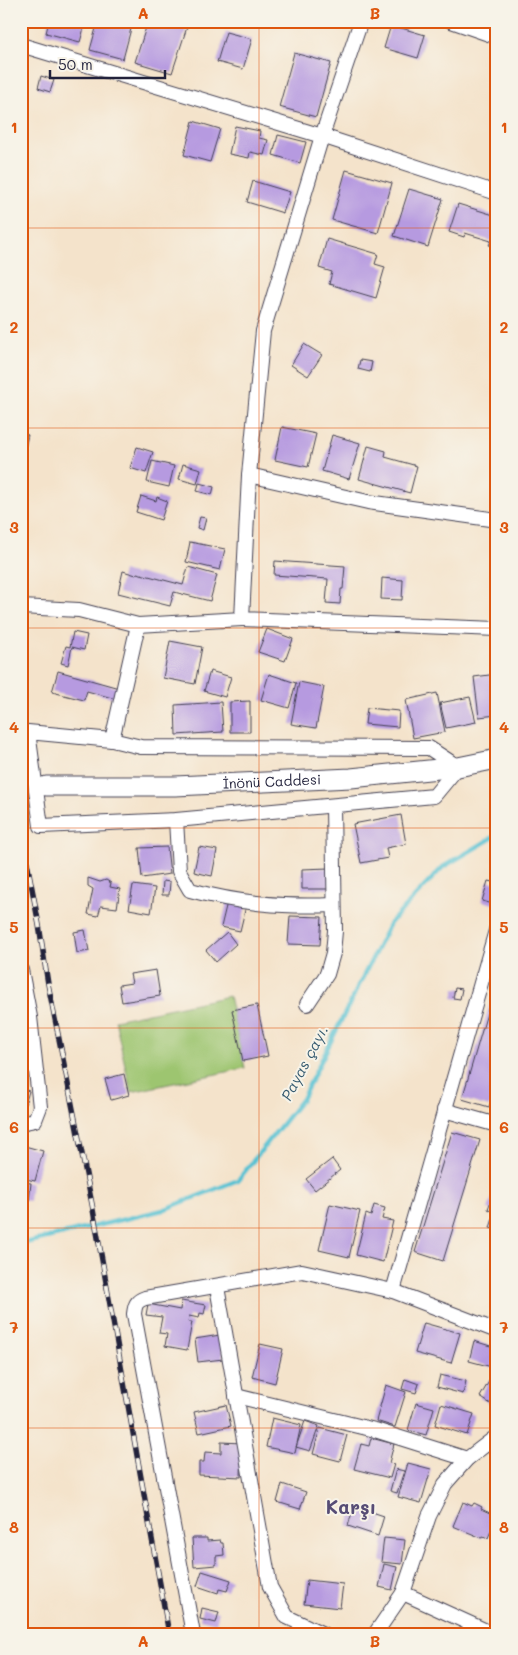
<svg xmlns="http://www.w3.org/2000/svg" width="518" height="1655" font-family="Mali,sans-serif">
	<rect width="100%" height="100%" fill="#f7f3e8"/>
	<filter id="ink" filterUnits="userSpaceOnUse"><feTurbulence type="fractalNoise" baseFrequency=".02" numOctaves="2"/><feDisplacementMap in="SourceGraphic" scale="10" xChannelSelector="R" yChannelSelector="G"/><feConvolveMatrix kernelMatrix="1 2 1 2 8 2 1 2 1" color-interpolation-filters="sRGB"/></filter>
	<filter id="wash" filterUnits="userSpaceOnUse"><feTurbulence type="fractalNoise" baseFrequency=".0096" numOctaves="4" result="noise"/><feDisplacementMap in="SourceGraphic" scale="20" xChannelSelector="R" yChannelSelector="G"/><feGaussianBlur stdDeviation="1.12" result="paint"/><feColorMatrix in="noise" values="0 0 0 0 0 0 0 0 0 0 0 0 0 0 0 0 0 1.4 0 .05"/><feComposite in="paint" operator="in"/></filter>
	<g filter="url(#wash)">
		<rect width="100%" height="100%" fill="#f4e3cb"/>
		<polygon fill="#9dc570" stroke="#607456" points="229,996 245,1068 131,1092 115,1020"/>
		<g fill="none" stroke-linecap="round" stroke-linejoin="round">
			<polyline stroke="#58c2d3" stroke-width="4.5" points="21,1244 163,1210 238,1180 302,1099 390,923 443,867 497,835"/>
		</g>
		<g id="blocks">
			<g fill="#b69ae0">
				<polygon points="49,21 86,21 80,42 46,33"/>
				<polygon points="98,21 133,21 123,59 90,50"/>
				<polygon points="148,21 189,21 172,73 135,62"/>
				<polygon points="391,25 425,35 418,58 384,48"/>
				<polygon points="226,32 252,39 243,69 217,62"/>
				<polygon points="294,53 331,63 316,117 279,107"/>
				<polygon points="41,76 54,80 50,92 38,88"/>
				<polygon points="193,121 220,129 210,162 184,155"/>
				<polygon points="235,126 260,131 259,138 268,140 264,155 250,152 249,158 229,154"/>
				<polygon points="278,135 306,142 300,163 273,155"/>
				<polygon points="346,170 392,183 378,233 332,220"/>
				<polygon points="253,181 290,192 283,213 247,202"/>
				<polygon points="409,189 443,199 428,247 394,236"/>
				<polygon points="458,204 497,216 497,247 489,245 491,241 465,233 464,237 449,232"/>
				<polygon points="327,239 378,254 375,264 385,267 376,298 329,284 332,272 319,268"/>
				<polygon points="304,344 322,355 308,376 291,365"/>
				<polygon points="360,360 372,362 370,372 358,369"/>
				<polygon points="282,427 316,434 308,467 275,460"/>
				<polygon points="21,433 28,435 22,462 21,462"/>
				<polygon points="332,435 360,443 349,479 322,471"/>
				<polygon points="368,446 386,451 385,457 417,466 410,493 359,479"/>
				<polygon points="137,447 153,452 146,473 130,468"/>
				<polygon points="152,461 174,466 169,487 147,482"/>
				<polygon points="183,464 201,469 197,484 179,479"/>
				<polygon points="199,483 214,487 212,495 197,491"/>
				<polygon points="141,496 156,501 157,497 167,501 161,520 136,512"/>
				<polygon points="200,517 206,518 203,530 197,528"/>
				<polygon points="190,542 225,549 220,570 186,562"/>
				<polygon points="275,561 345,566 343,589 341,589 340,604 326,603 328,579 274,575"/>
				<polygon points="188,567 217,575 210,601 174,592 170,606 118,593 123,571 136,575 137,573 183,585"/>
				<polygon points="382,578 403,580 402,600 381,599"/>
				<polygon points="267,629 293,639 285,661 258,652"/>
				<polygon points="73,632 87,635 84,650 72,647 68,665 61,663 66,646 70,647"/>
				<polygon points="170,641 202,647 195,684 163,678"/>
				<polygon points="58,671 119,688 116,699 87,691 84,700 52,692"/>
				<polygon points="210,671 231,677 225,697 204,691"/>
				<polygon points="269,674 296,683 289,708 261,700"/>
				<polygon points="497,674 497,715 479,717 474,677"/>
				<polygon points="299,682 324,687 316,728 291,724"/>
				<polygon points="437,693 445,732 413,738 406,700"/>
				<polygon points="470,697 476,722 446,728 440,703"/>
				<polygon points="250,701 250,732 230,732 230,702"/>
				<polygon points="221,702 223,732 176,735 175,705"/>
				<polygon points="367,708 399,711 398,727 365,724"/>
				<polygon points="401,815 406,844 386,848 388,858 361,863 353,824"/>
				<polygon points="167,847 170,874 142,878 139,848"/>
				<polygon points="199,847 217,850 212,876 194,872"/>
				<polygon points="329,868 329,889 302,889 302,869"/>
				<polygon points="88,878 100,882 106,880 111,883 110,887 120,889 117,908 101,906 98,916 88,914 93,889 88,886"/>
				<polygon points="163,881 170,882 169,895 162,895"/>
				<polygon points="488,881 497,883 497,905 482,901"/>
				<polygon points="133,885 155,888 151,913 129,909"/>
				<polygon points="227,902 246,906 240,931 221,927"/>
				<polygon points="290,916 322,917 320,945 288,944"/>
				<polygon points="85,930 89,951 77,953 74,932"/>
				<polygon points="227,932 236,944 216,962 206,950"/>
				<polygon points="156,970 160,996 122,1002 119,985 132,983 130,974"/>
				<polygon points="497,979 497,1082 489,1107 462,1099"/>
				<polygon points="455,988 462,989 460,999 453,998"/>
				<polygon points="257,1005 268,1056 243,1061 232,1010"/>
				<polygon points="21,1048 26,1049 22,1070 21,1070"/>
				<polygon points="124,1074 129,1095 111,1100 105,1079"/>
				<polygon points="21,1088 29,1091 22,1115 21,1115"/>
				<polygon points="452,1132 480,1140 443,1261 415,1252"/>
				<polygon points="21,1145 43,1151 35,1181 21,1178"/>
				<polygon points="332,1159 340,1170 315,1190 306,1179"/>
				<polygon points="21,1182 31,1183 29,1201 21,1200"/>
				<polygon points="497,1184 497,1230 490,1228 495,1212 488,1209"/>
				<polygon points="330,1204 360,1211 349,1257 319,1250"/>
				<polygon points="374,1205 385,1208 382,1219 393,1221 383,1262 356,1255 366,1214 371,1216"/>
				<polygon points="181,1301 206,1305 204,1314 200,1313 199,1318 189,1316 188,1322 192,1322 187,1350 165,1346 167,1334 159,1333 162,1317 146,1315 148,1304 180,1310"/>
				<polygon points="424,1323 460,1333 451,1363 415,1353"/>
				<polygon points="220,1335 223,1359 198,1362 195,1339"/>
				<polygon points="474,1341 497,1348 492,1367 469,1361"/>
				<polygon points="260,1344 283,1349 275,1383 252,1377"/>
				<polygon points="495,1371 497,1372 497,1408 480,1397"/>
				<polygon points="440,1375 466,1381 463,1394 437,1387"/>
				<polygon points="405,1379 419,1384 416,1393 402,1389"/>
				<polygon points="386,1385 406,1392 395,1427 376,1421"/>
				<polygon points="416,1403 434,1408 426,1435 408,1430"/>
				<polygon points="441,1404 474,1414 467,1435 435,1425"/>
				<polygon points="226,1405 231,1426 199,1433 194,1412"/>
				<polygon points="272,1418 301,1425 295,1453 266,1447"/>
				<polygon points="305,1421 319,1426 310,1451 296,1447"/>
				<polygon points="320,1428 347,1435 340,1461 313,1454"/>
				<polygon points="371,1438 394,1444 389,1463 394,1464 390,1478 354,1469 361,1444 369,1446"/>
				<polygon points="221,1442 242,1443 241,1477 199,1475 199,1462 204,1462 205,1452 221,1453"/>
				<polygon points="408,1463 431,1469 421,1503 398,1497"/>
				<polygon points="396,1469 404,1471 397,1493 390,1491"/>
				<polygon points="282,1484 306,1492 300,1509 277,1502"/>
				<polygon points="463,1502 472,1506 474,1503 482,1507 481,1509 492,1514 491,1516 496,1519 488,1538 483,1536 482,1538 453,1526"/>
				<polygon points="354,1506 384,1516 378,1536 348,1526"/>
				<polygon points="192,1538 207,1538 207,1541 220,1540 221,1543 223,1543 224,1555 216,1556 216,1565 194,1567"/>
				<polygon points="384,1538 405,1540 402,1564 381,1562"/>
				<polygon points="384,1564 397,1567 392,1590 379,1587"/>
				<polygon points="202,1571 231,1580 227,1591 219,1589 218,1593 197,1586"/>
				<polygon points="307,1580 343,1584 340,1608 304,1604"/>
				<polygon points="202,1608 219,1612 216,1623 200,1619"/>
			</g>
		</g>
	</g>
	<g filter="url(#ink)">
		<use href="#blocks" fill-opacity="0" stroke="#423f51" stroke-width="1"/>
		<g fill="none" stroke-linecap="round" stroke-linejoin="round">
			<polyline stroke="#cabcae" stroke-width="16" stroke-dasharray="16 8" stroke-linecap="butt" points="21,787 46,786"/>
			<defs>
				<g id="minor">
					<polyline points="361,21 322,136 263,331 249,475 242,619 497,629"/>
					<polyline points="451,21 497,37"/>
					<polyline points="21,45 322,136 497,193"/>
					<polyline points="249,475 368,502 497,520"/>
					<polyline points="21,607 79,610 138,625"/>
					<polyline points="21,732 28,732 112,740 141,747 429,748 458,767 434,796 176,820 41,826 28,732"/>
					<polyline points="112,740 138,625 242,619"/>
					<path d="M176,820l3,51 11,19c51,14 92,17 144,15"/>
					<polyline points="21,970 30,1017 40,1107 35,1120 21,1123"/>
					<polyline points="307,1004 327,974 333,953 335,931 333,806"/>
					<polyline points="444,1110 497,1125"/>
					<polyline points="217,1287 270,1587 287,1617 323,1634"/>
					<polyline points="393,1291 497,927"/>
					<polyline points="236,1396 375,1430 467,1459"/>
					<polyline points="403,1593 493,1634"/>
					<path d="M193,1634l-59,-320c1,-9 2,-13 11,-16l157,-27 91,20 104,40"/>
					<polyline points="375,1634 403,1593 429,1516 445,1484 467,1459 497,1436"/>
				</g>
				<g id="secondary">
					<path id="s1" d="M46,786h129l176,-8 107,-11 39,-8"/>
				</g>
			</defs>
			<use href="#minor" stroke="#423f51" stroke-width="16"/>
			<use href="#secondary" stroke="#423f51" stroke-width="21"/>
			<use href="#minor" stroke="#fff" stroke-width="14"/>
			<use href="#secondary" stroke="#fff" stroke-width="19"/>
			<defs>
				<polyline id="rail" points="21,831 39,925 48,984 92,1204 169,1634"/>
			</defs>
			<use href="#rail" stroke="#22223b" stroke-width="5.5"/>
			<use href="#rail" stroke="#f7f3e8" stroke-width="4" stroke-dasharray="11" stroke-linecap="butt"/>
		</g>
	</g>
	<path fill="none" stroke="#de560e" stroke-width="1" stroke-opacity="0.55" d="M259,21v1613M21,228h476M21,428h476M21,628h476M21,828h476M21,1028h476M21,1228h476M21,1428h476"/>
	<g text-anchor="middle" stroke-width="4" stroke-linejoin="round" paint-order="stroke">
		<g font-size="14" fill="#22223b" stroke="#f7f3e8">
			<text dy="5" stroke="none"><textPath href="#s1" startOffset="226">İnönü Caddesi</textPath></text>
		</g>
		<g font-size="15" font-style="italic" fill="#355a70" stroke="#f7f3e8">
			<text transform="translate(305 1063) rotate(-62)" y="5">Payas çayı.</text>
		</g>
		<g font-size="19" font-weight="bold" fill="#564c75" stroke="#f7f3e8">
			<text x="351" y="1514">Karşı</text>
		</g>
	</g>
	<rect width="518" height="1655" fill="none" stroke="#f7f3e8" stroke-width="55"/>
	<path d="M50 70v8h115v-8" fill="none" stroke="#22223b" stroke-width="2.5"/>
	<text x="58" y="70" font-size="15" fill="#22223b" stroke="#f7f3e8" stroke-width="4" paint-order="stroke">50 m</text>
	<rect x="28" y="28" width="462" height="1600" fill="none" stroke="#de560e" stroke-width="2"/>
	<g font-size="16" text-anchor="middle" font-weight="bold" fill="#de560e">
		<text x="143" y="19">A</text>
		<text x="375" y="19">B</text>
		<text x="14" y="133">1</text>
		<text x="504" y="133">1</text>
		<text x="14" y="333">2</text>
		<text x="504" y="333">2</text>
		<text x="14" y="533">3</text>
		<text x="504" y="533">3</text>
		<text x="14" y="733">4</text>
		<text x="504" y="733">4</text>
		<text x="14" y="933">5</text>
		<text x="504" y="933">5</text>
		<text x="14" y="1133">6</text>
		<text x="504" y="1133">6</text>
		<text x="14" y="1333">7</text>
		<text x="504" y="1333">7</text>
		<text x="14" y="1533">8</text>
		<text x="504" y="1533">8</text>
		<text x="143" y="1647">A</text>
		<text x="375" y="1647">B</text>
	</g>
</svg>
